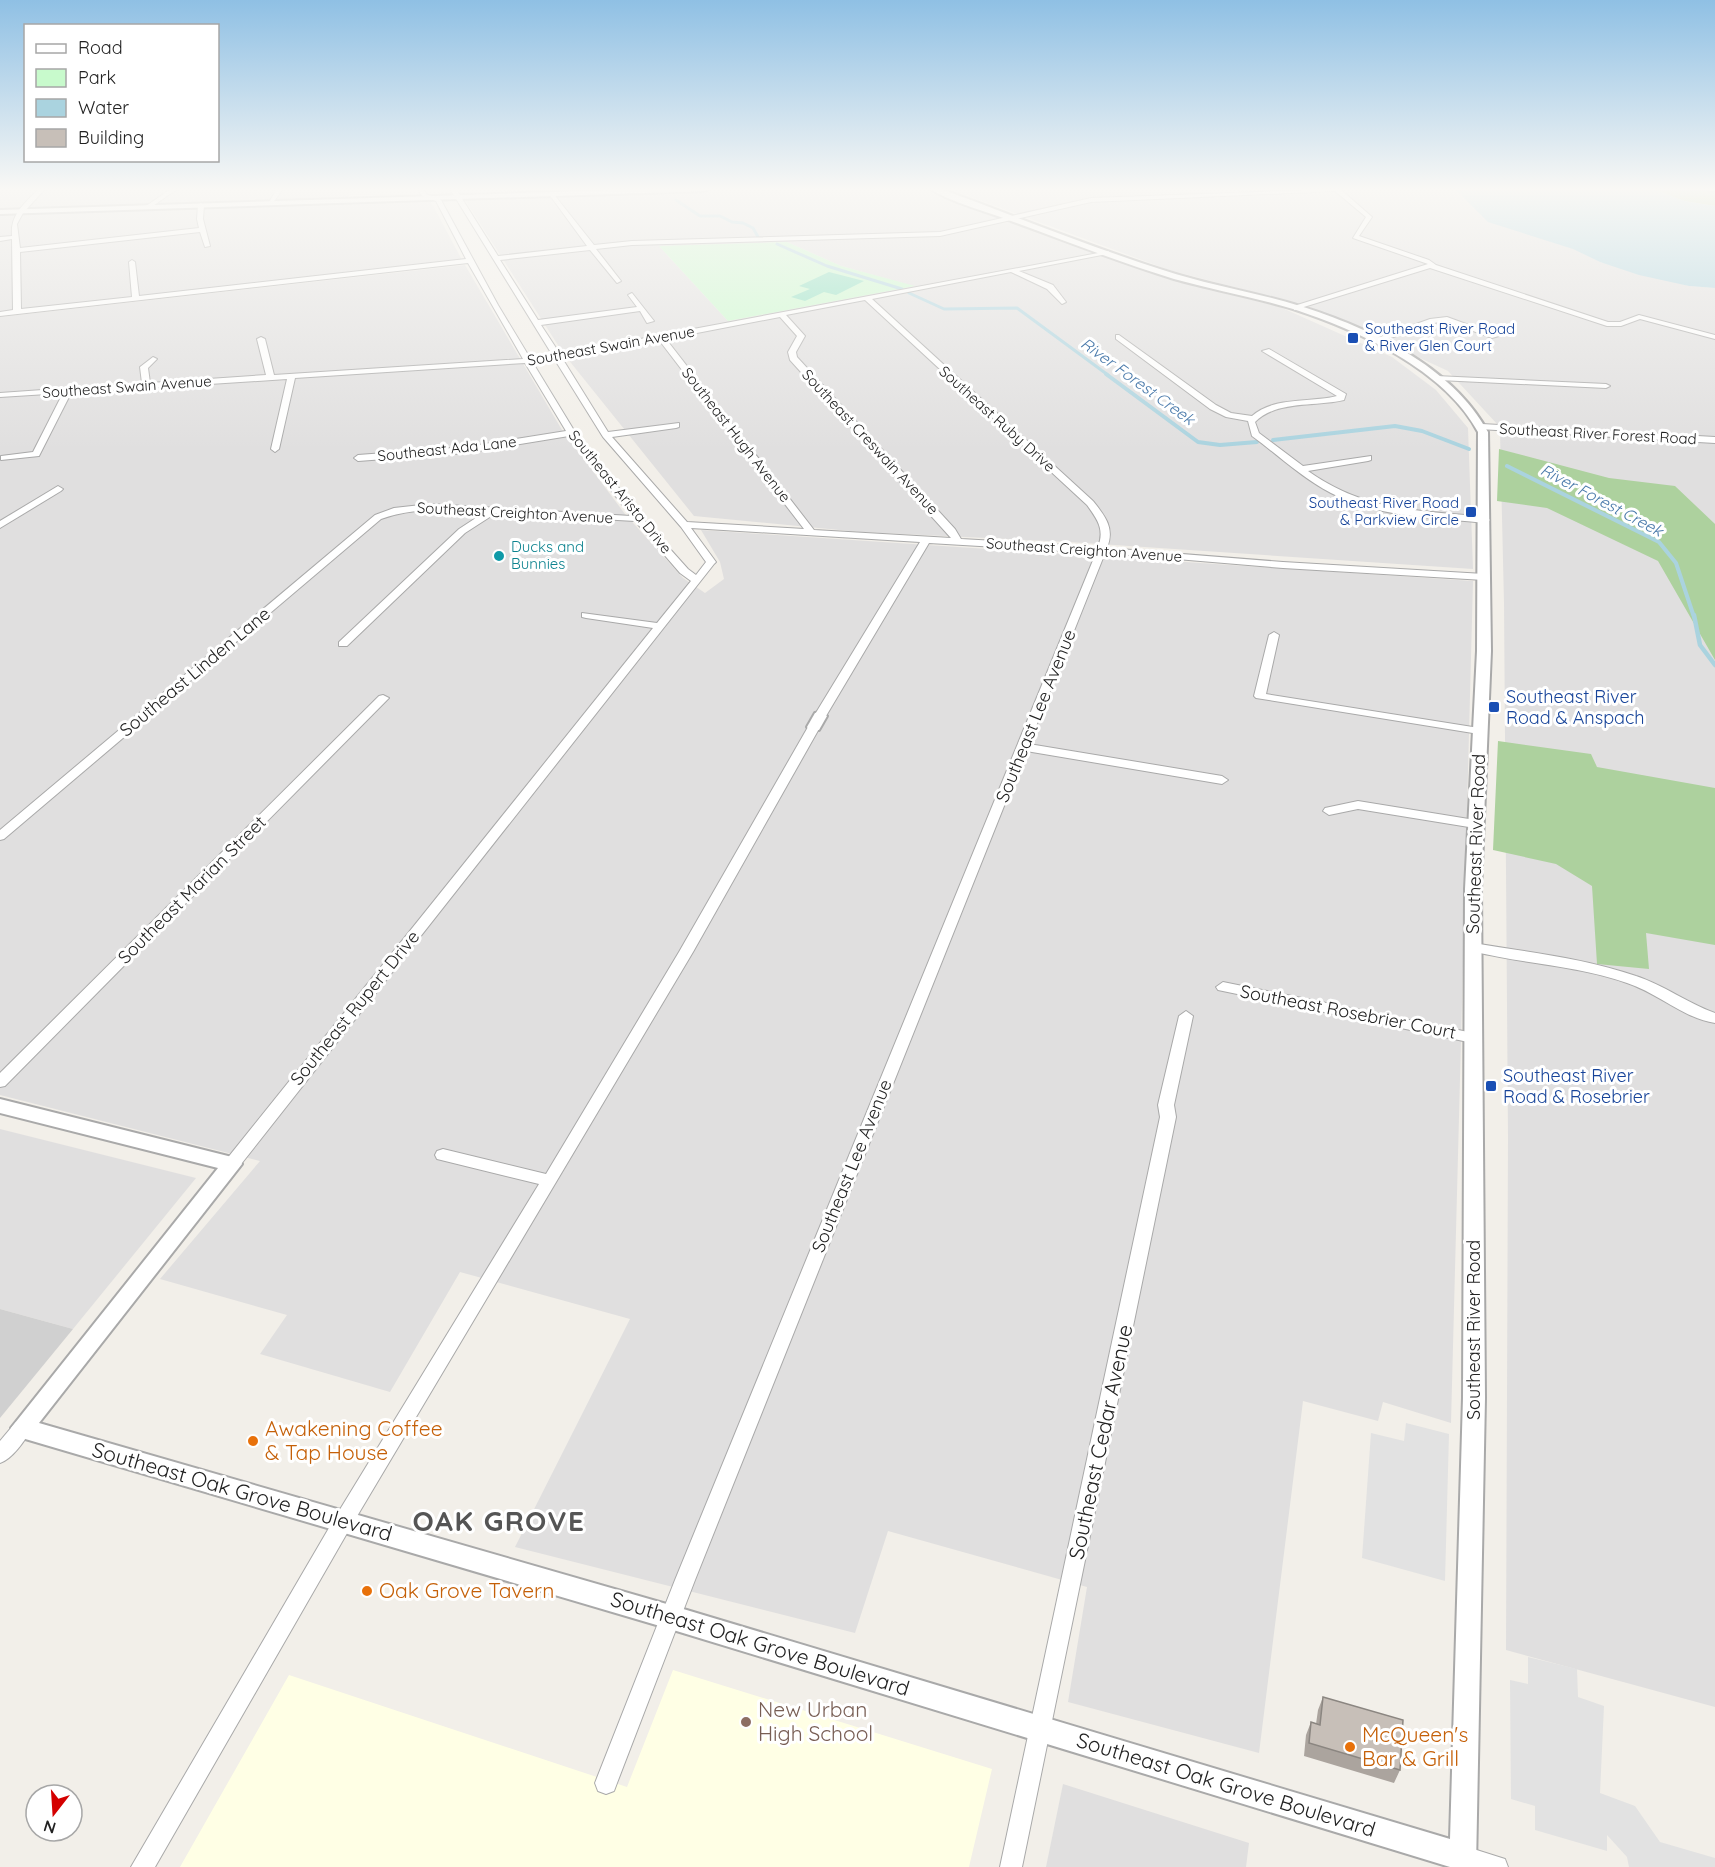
<svg xmlns="http://www.w3.org/2000/svg" width="1715" height="1867" font-family="Quicksand,sans-serif">
	<rect width="100%" height="100%" fill="#f2efe9"/>
	<g fill="#e0dfdf" fill-rule="evenodd">
		<polygon points="0,189 354,189 344,203 430,200 462,260 0,312"/>
		<path d="M458,189h468l240,89 114,29 112,50 44,33 32,38 5,141 -404,-27 -209,-10 -166,-16 -131,-163zM787,242l54,24 72,20 -185,35 -68,-74z"/>
		<polygon points="950,189 1455,189 1600,262 1689,286 1715,288 1715,1707 1506,1650 1508,1137 1504,603 1500,432 1497,424 1448,371 1310,307 1169,270"/>
		<polygon points="465,265 562,430 625,514 683,578 705,593 724,579 720,562 701,530 1473,581 1451,1423 1383,1402 1378,1421 1303,1401 1259,1753 1068,1702 1087,1587 888,1531 855,1633 515,1547 630,1319 460,1272 390,1392 260,1354 287,1315 160,1279 260,1161 0,1095 0,317"/>
		<polygon points="0,1129 196,1178 73,1329 0,1309"/>
		<polygon points="1063,1784 1249,1843 1246,1867 1046,1867"/>
	</g>
	<polygon fill="#ffffe5" points="673,1670 992,1769 969,1867 180,1867 289,1675 627,1787"/>
	<polygon fill="#d0d0d0" points="0,1309 73,1329 0,1418"/>
	<g fill="#add19e">
		<polygon points="1653,189 1709,189 1715,191 1715,206 1684,201"/>
		<polygon points="1499,449 1609,478 1675,486 1715,524 1715,660 1658,561 1547,508 1497,501"/>
		<polygon points="1498,741 1591,754 1597,767 1715,788 1715,945 1646,933 1649,969 1597,964 1592,886 1556,864 1493,850"/>
	</g>
	<polygon fill="#c8facc" points="787,242 841,266 915,286 728,321 659,246"/>
	<polygon fill="#88e0be" points="829,272 864,281 836,295 824,292 805,301 791,297 810,289 799,286"/>
	<g fill="#e2e2e2">
		<polygon points="1406,1423 1449,1434 1445,1581 1362,1558 1371,1433 1404,1441"/>
		<polygon points="1528,1657 1577,1669 1578,1697 1604,1706 1600,1793 1635,1806 1660,1842 1715,1858 1715,1867 1629,1867 1627,1857 1607,1835 1607,1851 1535,1830 1535,1806 1511,1799 1510,1680 1528,1684"/>
	</g>
	<polygon fill="#aad3df" points="1455,189 1653,189 1684,201 1715,206 1715,288 1689,286 1639,275 1600,262 1573,249 1488,222"/>
	<g fill="none" stroke-linecap="round" stroke-linejoin="round">
		<g stroke="#aad3df" stroke-width="3">
			<polyline points="676,200 700,216 720,216 732,222 743,223 753,228 758,237"/>
			<polyline points="777,244 827,266 902,289"/>
			<polyline points="909,293 944,309 1017,308 1108,375"/>
		</g>
		<g stroke="#aad3df" stroke-width="4">
			<polyline points="1106,374 1198,442 1220,445 1257,442"/>
			<polyline points="1273,440 1395,426 1422,431 1469,449"/>
			<polyline points="1507,466 1659,542 1676,563 1694,617"/>
		</g>
		<polyline stroke="#aad3df" stroke-width="4.5" points="1694,615 1700,645 1715,665"/>
		<defs>
			<g id="minor">
				<path d="M39,189h6l-22,24 -6,11 3,24 179,-20 -2,-9 1,-14 3,-2 3,2 -1,14 7,27 -5,1 -5,-15 -180,20 1,57 111,-12 -3,-35 3,-2 3,2 4,34 327,-37 -30,-58 -14,-5 -4,-7h6l2,5 15,6 57,105 32,53 23,-2 -103,-167h6l42,67 89,-10 -38,-52 3,-2 42,53 38,-4 308,-9 151,-34 249,-9 32,28 -13,19 70,24 7,5 172,57h12l19,-7 76,20v4l-75,-20 -19,7h-14l-177,-58 -136,42v-4l134,-42 -75,-26 13,-21 -31,-26 -244,11 -151,34 -308,9 -36,4 25,32 -4,2 -27,-33 -90,10 38,60 99,-13 -9,-12 4,-2 22,28 -7,2 -7,-12 -99,14 19,29 549,-103 -2,3 -88,17 34,14 13,17 -4,2 -15,-15 -36,-17 -139,27 221,202c12,15 22,27 14,47l176,14 201,12 5,3 -5,3 -201,-12 -178,-15 -76,191 193,32 6,4 -6,4 -196,-33 -331,829 -78,203 -3,8 -8,3 -8,-3 -3,-8 80,-203 421,-1027 -167,-10 -103,173 -6,3 -6,-3 106,-174 -229,-14 25,34 -2,2 -476,604 -6,2 -6,-2 -2,-4 2,-4 427,-532 -67,-10 -4,-1v-4l75,10 34,-42 -11,-8 -45,-52 -139,-8 -31,20 -118,113h-8v-4l120,-113 26,-17c-36,-3 -70,-5 -104,7l-377,320 -4,1v-10l375,-315 19,-7 36,-4 201,12 -62,-80 -103,17 -108,8 -4,-3 4,-3 108,-8 100,-16 -41,-68 -230,15 -16,71 -4,3 -4,-3 16,-70 -216,14 -32,63 -38,4v-4l32,-4 30,-59 -63,4v-4l142,-10 -2,-16 13,-10 4,2 -9,9 2,15 116,-8 -9,-36 4,-2 4,2 9,36 249,-16 -55,-96 -468,53v-4l13,-2 -1,-71 -12,2v-4l12,-1c-2,-22 13,-33 27,-47zM865,300l222,205c10,14 18,24 11,42l-137,-8 -6,-10 -158,-172 -1,-5 9,-16 -19,-21zM780,317l17,19 -9,16 2,8 161,178 -137,-8 -148,-191zM659,340l145,189 -117,-7 -75,-85 64,-9 3,-1v-4l-71,9 -46,-74zM555,360l48,77 78,90 25,35 -10,13 -8,-6 -44,-49 -69,-88 -42,-69z"/>
				<polygon points="171,189 177,189 150,208 146,208 146,206"/>
				<polygon points="277,189 283,189 272,204 268,204"/>
				<polygon points="1447,317 1499,336 1492,338 1446,321 1434,323 1376,343 1369,341 1430,319"/>
				<path d="M1119,335l97,70 15,8 21,3c23,-20 58,-13 85,-20l-75,-45 7,-2 77,45 -2,6c-28,7 -67,0 -89,22l4,11 44,33 68,-10v4l-3,1 -60,10c58,41 110,39 177,46l5,3 -5,3c-52,-6 -107,-5 -154,-30 -29,-15 -53,-38 -79,-57l-4,-15 -22,-4 -16,-8 -94,-70v-4z"/>
				<polygon points="1436,376 1606,384 1610,386 1606,388 1439,380 1436,380"/>
				<polygon points="1482,424 1715,437 1715,443 1479,429 1479,425"/>
				<polygon points="58,486 63,489 61,491 0,528 0,521"/>
				<polygon points="1274,632 1279,635 1266,694 1479,728 1485,731 1479,734 1256,698 1254,696 1269,635"/>
				<polygon points="383,695 389,698 387,700 5,1086 0,1087 0,1073 379,696"/>
				<polygon points="814,724 820,727 693,952 350,1528 155,1867 131,1867 336,1516 539,1184 437,1159 435,1155 437,1151 443,1149 546,1174 679,952 808,727"/>
				<polygon points="1358,801 1475,820 1481,824 1475,828 1358,809 1329,815 1323,811 1325,808"/>
				<path d="M1473,943c54,9 111,15 163,33 28,9 51,27 79,37v10c-32,-5 -57,-30 -88,-40 -51,-18 -107,-19 -159,-33l-2,-3 2,-3z"/>
				<polygon points="1223,982 1473,1033 1478,1034 1480,1038 1478,1042 1473,1043 1218,990 1216,987"/>
				<polygon points="1186,1011 1193,1016 1174,1105 1176,1117 1022,1867 1000,1867 1160,1117 1158,1105 1179,1016"/>
				<path d="M22,1420l6,2 3,6c-5,12 -19,31 -31,35v-22l16,-19z"/>
				<polygon points="1464,1846 1505,1859 1508,1867 1461,1867 1456,1865 1453,1857 1456,1849"/>
			</g>
			<g id="tertiary">
				<polygon points="648,189 708,189 704,191 0,214 0,210"/>
				<path d="M931,189h10c74,27 147,57 222,81 45,15 92,22 137,36 70,22 152,60 188,126l3,219 -10,238 4,509 -9,469h-26l-780,-238 -648,-191 -8,-3 -3,-7 207,-260 -218,-55v-14l232,58 7,2 3,5 -203,259 631,182 780,234 13,-441 2,-509 12,-238 1,-219c-33,-62 -120,-102 -185,-123 -39,-12 -80,-19 -119,-30 -55,-17 -109,-38 -163,-58 -22,-9 -62,-19 -80,-32z"/>
				<rect x="1710" y="189" width="5" height="2"/>
				<polygon points="820,712 827,716 819,730 809,730 807,727 815,713"/>
			</g>
		</defs>
		<use href="#minor" stroke="#a9a9a9" stroke-width="2"/>
		<use href="#tertiary" stroke="#a9a9a9" stroke-width="4"/>
		<use href="#minor" fill="#fff" fill-rule="evenodd"/>
		<use href="#tertiary" fill="#fff" fill-rule="evenodd"/>
	</g>
	<polygon fill="#aba49e" points="1323,1697 1400,1770 1394,1783 1304,1756 1306,1735 1311,1722 1316,1724 1318,1710"/>
	<polygon fill="#c7bfb8" stroke="#8b8681" stroke-width="1.5" points="1323,1697 1403,1720 1400,1770 1309,1743 1311,1722 1320,1725"/>
	<linearGradient id="sky" x2="0" y2="1"><stop stop-color="#8fc0e4"/><stop offset="0.42" stop-color="#f9f8f5"/><stop offset="1" stop-color="#f9f8f5" stop-opacity="0"/></linearGradient>
	<rect width="1715" height="450" fill="url(#sky)"/>
	<g fill="#1a4fb4" stroke="#fff" stroke-width="2">
		<rect x="1347" y="332" width="12" height="12" rx="3"/>
		<rect x="1465" y="506" width="12" height="12" rx="3"/>
		<rect x="1488" y="701" width="12" height="12" rx="3"/>
		<rect x="1485" y="1080" width="12" height="12" rx="3"/>
	</g>
	<circle fill="#0f9aa8" stroke="#fff" stroke-width="2" cx="499" cy="556" r="6"/>
	<g fill="#e8710a" stroke="#fff" stroke-width="2">
		<circle cx="253" cy="1441" r="6"/>
		<circle cx="367" cy="1591" r="6"/>
		<circle cx="1350" cy="1747" r="6"/>
	</g>
	<circle fill="#8d6e63" stroke="#fff" stroke-width="2" cx="746" cy="1722" r="6"/>
	<g text-anchor="middle" stroke-width="6" stroke-linejoin="round" paint-order="stroke">
		<g font-size="15" fill="#164399" stroke="#fff" text-anchor="start">
			<text x="1365" y="334">Southeast River Road<tspan x="1365" dy="17">&amp; River Glen Court</tspan></text>
			<text x="1459" y="508" text-anchor="end">Southeast River Road<tspan x="1459" dy="17">&amp; Parkview Circle</tspan></text>
		</g>
		<g font-size="15" fill="#222" stroke="#fff">
			<text transform="translate(611 346) rotate(-10)" y="5">Southeast Swain Avenue</text>
			<text transform="translate(127 387) rotate(-4)" y="5">Southeast Swain Avenue</text>
			<text transform="translate(997 419) rotate(42)" y="5">Southeast Ruby Drive</text>
			<text transform="translate(1598 434) rotate(3)" y="5">Southeast River Forest Road</text>
			<text transform="translate(736 435) rotate(52)" y="5">Southeast Hugh Avenue</text>
			<text transform="translate(870 442) rotate(47)" y="5">Southeast Creswain Avenue</text>
			<text transform="translate(447 449) rotate(-6)" y="5">Southeast Ada Lane</text>
			<text transform="translate(620 492) rotate(51)" y="5">Southeast Arista Drive</text>
			<text transform="translate(515 513) rotate(3)" y="5">Southeast Creighton Avenue</text>
			<text transform="translate(1084 550) rotate(4)" y="5">Southeast Creighton Avenue</text>
		</g>
		<g font-size="15" fill="#0d838f" stroke="#fff" text-anchor="start">
			<text x="511" y="552">Ducks and<tspan x="511" dy="17">Bunnies</tspan></text>
		</g>
		<g font-size="16" font-style="italic" fill="#4a7aab" stroke="#fff">
			<text transform="translate(1138 381) rotate(36)" y="6">River Forest Creek</text>
			<text transform="translate(1602 500) rotate(28)" y="6">River Forest Creek</text>
		</g>
		<g font-size="18" fill="#222" stroke="#fff">
			<text transform="translate(195 672) rotate(-40)" y="6">Southeast Linden Lane</text>
			<text transform="translate(1036 716) rotate(-68)" y="6">Southeast Lee Avenue</text>
			<text transform="translate(1476 844) rotate(-88)" y="6">Southeast River Road</text>
			<text transform="translate(192 890) rotate(-45)" y="6">Southeast Marian Street</text>
			<text transform="translate(355 1008) rotate(-51)" y="6">Southeast Rupert Drive</text>
			<text transform="translate(1348 1012) rotate(11)" y="6">Southeast Rosebrier Court</text>
			<text transform="translate(852 1166) rotate(-68)" y="6">Southeast Lee Avenue</text>
			<text transform="translate(1474 1330) rotate(-90)" y="6">Southeast River Road</text>
		</g>
		<g font-size="18" fill="#164399" stroke="#fff" text-anchor="start">
			<text x="1506" y="703">Southeast River<tspan x="1506" dy="21">Road &amp; Anspach</tspan></text>
			<text x="1503" y="1082">Southeast River<tspan x="1503" dy="21">Road &amp; Rosebrier</tspan></text>
		</g>
		<g font-size="21" fill="#c56008" stroke="#fff" text-anchor="start">
			<text x="265" y="1436">Awakening Coffee<tspan x="265" dy="24">&amp; Tap House</tspan></text>
			<text x="379" y="1598">Oak Grove Tavern</text>
			<text x="1362" y="1742">McQueen's<tspan x="1362" dy="24">Bar &amp; Grill</tspan></text>
		</g>
		<g font-size="21" fill="#222" stroke="#fff">
			<text transform="translate(1101 1442) rotate(-78)" y="7">Southeast Cedar Avenue</text>
			<text transform="translate(242 1492) rotate(16)" y="7">Southeast Oak Grove Boulevard</text>
			<text transform="translate(760 1644) rotate(17)" y="7">Southeast Oak Grove Boulevard</text>
			<text transform="translate(1226 1785) rotate(17)" y="7">Southeast Oak Grove Boulevard</text>
		</g>
		<g font-size="21" fill="#785e54" stroke="#fff" text-anchor="start">
			<text x="758" y="1717">New Urban<tspan x="758" dy="24">High School</tspan></text>
		</g>
		<g font-size="28" font-weight="bold" letter-spacing="1.5" fill="#555" stroke="#fff">
			<text x="499" y="1531">OAK GROVE</text>
		</g>
	</g>
	<rect x="24" y="24" width="195" height="138" fill="#ffffff" stroke="#a7a7a7" stroke-width="1.5"/>
	<rect x="36" y="44" width="30" height="9" fill="#ffffff" stroke="#a7a7a7" stroke-width="1.5"/>
	<text x="78" y="54" font-size="18" fill="#222222">Road</text>
	<rect x="36" y="69" width="30" height="18" fill="#c8facc" stroke="#a7a7a7" stroke-width="1.5"/>
	<text x="78" y="84" font-size="18" fill="#222222">Park</text>
	<rect x="36" y="99" width="30" height="18" fill="#aad3df" stroke="#a7a7a7" stroke-width="1.5"/>
	<text x="78" y="114" font-size="18" fill="#222222">Water</text>
	<rect x="36" y="129" width="30" height="18" fill="#c7bfb8" stroke="#a7a7a7" stroke-width="1.5"/>
	<text x="78" y="144" font-size="18" fill="#222222">Building</text>
	<g transform="translate(54 1813) rotate(197)"><circle r="28" fill="#ffffff" stroke="#a7a7a7" stroke-width="1.5"/>
	<path d="M0-4.5L10 22L0 15L-10 22Z" fill="#d40000"/>
	<text y="-9" font-size="16" font-weight="bold" text-anchor="middle" fill="#222222">N</text>
	</g>
</svg>
